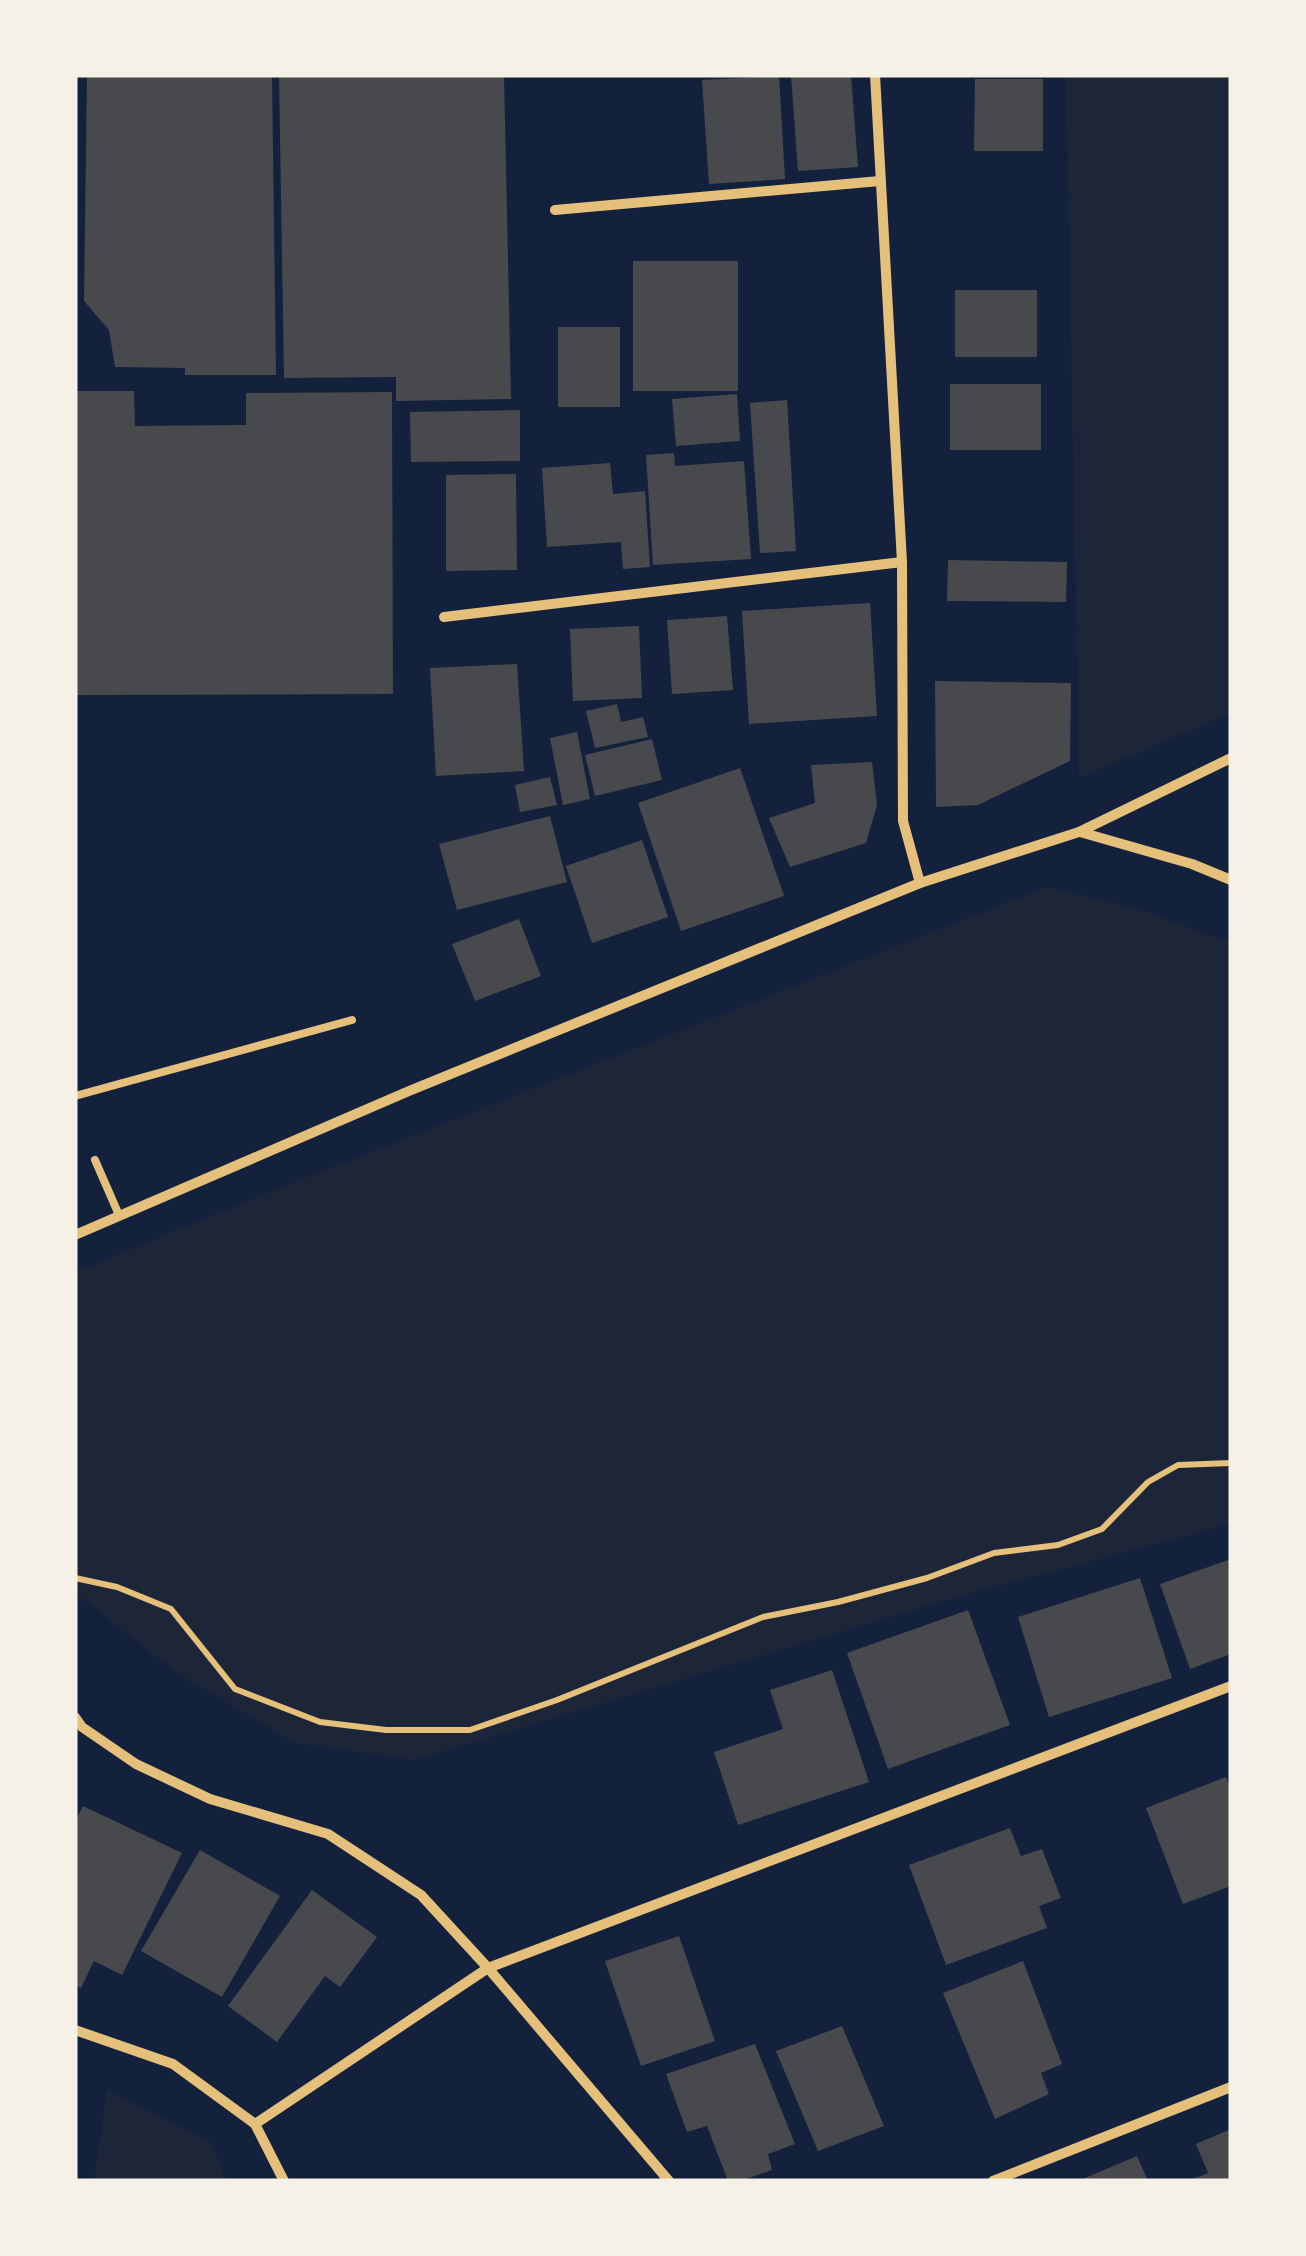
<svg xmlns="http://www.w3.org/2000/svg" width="1306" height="2256" font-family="'Space Grotesk',sans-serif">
	<rect width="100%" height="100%" fill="#14213d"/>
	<g fill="#1d2539">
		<polygon points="1066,75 1231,75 1231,713 1079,778"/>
		<polygon points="1047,887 1136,908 1231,943 1231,1524 954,1598 415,1760 296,1743 178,1674 75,1593 75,1272 289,1184"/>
		<polygon points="107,2090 211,2142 226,2181 94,2181"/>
	</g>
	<g fill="#48494c">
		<polygon points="87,75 272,75 276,375 185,375 185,368 115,367 109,330 84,301"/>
		<polygon points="279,75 504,75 511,399 396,401 396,377 284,378"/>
		<polygon points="791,75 851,75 858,167 798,171"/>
		<polygon points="779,76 785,179 709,184 702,80"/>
		<polygon points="975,79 1043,79 1043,151 974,151"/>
		<rect x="633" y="261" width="105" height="130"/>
		<rect x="955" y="290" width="82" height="67"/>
		<rect x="558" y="327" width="62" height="80"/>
		<rect x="950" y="384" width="91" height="66"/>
		<polygon points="75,391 134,391 135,426 246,425 246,393 392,392 393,694 75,695"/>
		<polygon points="737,394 740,441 676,446 672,399"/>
		<polygon points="787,400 796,551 760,553 750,403"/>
		<polygon points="520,410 520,461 411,462 410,412"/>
		<polygon points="674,453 675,466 744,461 751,559 653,565 646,455"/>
		<polygon points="610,463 613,494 645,491 650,567 623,569 621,542 547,547 542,468"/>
		<polygon points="516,474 517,570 446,571 446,475"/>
		<polygon points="948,560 1067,562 1066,602 947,601"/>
		<polygon points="870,603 877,716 749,724 742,611"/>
		<polygon points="727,616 733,690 672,694 667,620"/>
		<polygon points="639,626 642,698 573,701 570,629"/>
		<polygon points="517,664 524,771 436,776 430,668"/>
		<polygon points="935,681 1071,683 1070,761 978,805 936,807"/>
		<polygon points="617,704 621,722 643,717 648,737 595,748 586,711"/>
		<polygon points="577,732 590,799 563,805 550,738"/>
		<polygon points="652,739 662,780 595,796 585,755"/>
		<polygon points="872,762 877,805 866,843 790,867 769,818 815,803 811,765"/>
		<polygon points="740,768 784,896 681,931 638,803"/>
		<polygon points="550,777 557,805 520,812 515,785"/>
		<polygon points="550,816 567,882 457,910 439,844"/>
		<polygon points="642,840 668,917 592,943 566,866"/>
		<polygon points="519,919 541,976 475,1001 452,944"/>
		<polygon points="1231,1559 1231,1654 1190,1669 1160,1584"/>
		<polygon points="1140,1578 1172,1678 1049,1717 1018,1617"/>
		<polygon points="968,1610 1010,1725 888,1769 847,1653"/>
		<polygon points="832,1670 869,1782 738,1825 714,1752 783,1729 770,1690"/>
		<polygon points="1226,1777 1231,1789 1231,1886 1183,1904 1146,1808"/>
		<polygon points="83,1806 182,1853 122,1975 94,1961 81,1988 75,1985 75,1822"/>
		<polygon points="1010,1828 1021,1856 1042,1849 1061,1898 1039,1906 1047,1928 946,1965 909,1865"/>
		<polygon points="200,1850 280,1896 222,1997 141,1951"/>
		<polygon points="312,1890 377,1937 340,1987 325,1976 277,2042 228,2006"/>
		<polygon points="679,1936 715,2041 641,2066 605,1961"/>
		<polygon points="1023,1961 1062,2064 1041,2073 1049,2094 995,2119 943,1993"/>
		<polygon points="842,2026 884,2126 818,2151 776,2051"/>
		<polygon points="755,2044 795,2144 768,2154 772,2170 740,2181 728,2181 707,2126 687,2132 666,2074"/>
		<polygon points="1231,2129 1231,2181 1188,2181 1208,2173 1196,2144"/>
		<polygon points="1137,2156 1148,2181 1078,2181"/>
	</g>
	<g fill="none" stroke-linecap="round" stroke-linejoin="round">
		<polyline stroke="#e5c07b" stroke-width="6" points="75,1578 117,1587 171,1609 235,1689 320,1722 386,1730 470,1730 557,1700 763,1617 838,1602 927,1578 994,1553 1058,1545 1102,1529 1148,1482 1178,1465 1231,1463"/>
		<g stroke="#e5c07b" stroke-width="8">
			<polyline points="75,1096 352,1020"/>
			<polyline points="95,1160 119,1215"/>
		</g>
		<g stroke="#e5c07b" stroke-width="10">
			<polyline points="875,75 902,562 903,821 920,883"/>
			<polyline points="555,210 880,181"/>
			<polyline points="444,617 902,562"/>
			<polyline points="1080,832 1192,864 1231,880"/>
			<polyline points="75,1235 409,1091 920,883 1079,832 1231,758"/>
			<polyline points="75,1717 82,1727 136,1764 210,1799 328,1834 421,1895 488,1968 669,2181"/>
			<polyline points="75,2030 173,2064 255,2124 284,2181"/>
			<polyline points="255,2124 488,1968 1231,1686"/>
			<polyline points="993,2181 1231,2087"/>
		</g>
	</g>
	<rect width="1306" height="2256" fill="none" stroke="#f6f1e7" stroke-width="155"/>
</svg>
